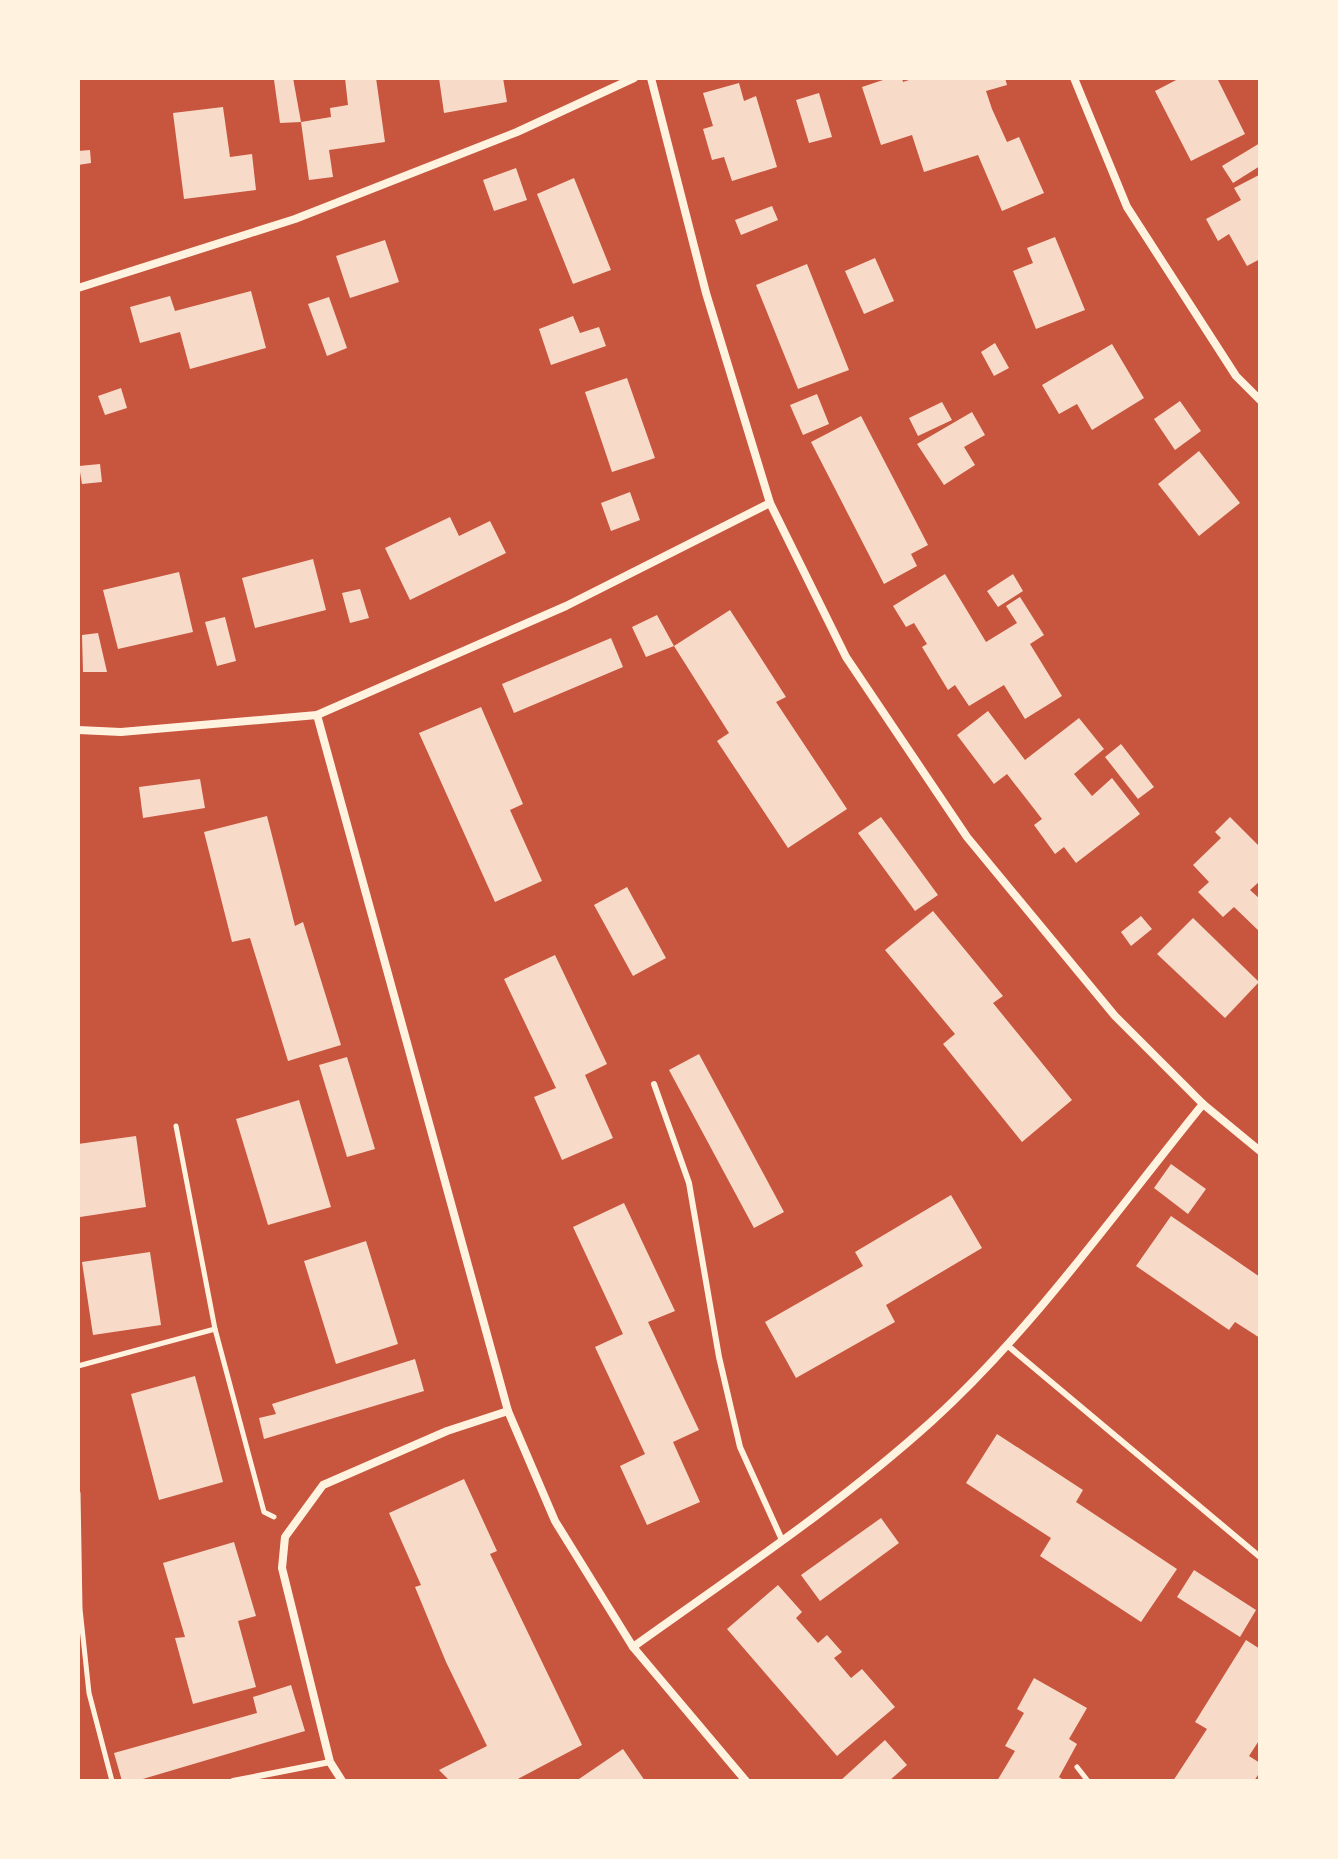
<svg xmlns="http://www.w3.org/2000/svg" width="1338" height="1859" font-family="Poppins,sans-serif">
	<rect width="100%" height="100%" fill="#c8553d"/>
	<g fill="#f7dbc8">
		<polygon points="293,78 301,122 280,123 274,80"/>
		<polygon points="345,78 376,78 385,142 329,150 333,177 309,180 301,122 331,117 330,108 348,105"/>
		<polygon points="439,78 503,78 507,102 444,113"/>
		<polygon points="889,78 902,78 903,82 915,78 1005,78 1007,85 986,91 992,109 1007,142 1019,137 1044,193 1002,211 978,155 924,172 912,135 881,145 862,87"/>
		<polygon points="1180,78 1217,78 1245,134 1191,161 1155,91"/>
		<polygon points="739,83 744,101 756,96 777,167 732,181 724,157 712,160 703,129 713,126 703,93"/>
		<polygon points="819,93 832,137 809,143 796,100"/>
		<polygon points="223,107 230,157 252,154 256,190 184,199 173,113"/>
		<polygon points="1260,143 1260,166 1233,183 1222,166"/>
		<polygon points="90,150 91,163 78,165 78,151"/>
		<polygon points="516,168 527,200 494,211 483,180"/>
		<polygon points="1259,175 1260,259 1247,266 1229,234 1218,241 1206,219 1241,200 1234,188"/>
		<polygon points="574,178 611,270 573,284 537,194"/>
		<polygon points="772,206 778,220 741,235 735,220"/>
		<polygon points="1055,237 1085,310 1036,329 1013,271 1033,263 1027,248"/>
		<polygon points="385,240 399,282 350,298 336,256"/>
		<polygon points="875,258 894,301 864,314 845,271"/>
		<polygon points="807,264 849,370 798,389 756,285"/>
		<polygon points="251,291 266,348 190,369 180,332 140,343 130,307 170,296 175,311"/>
		<polygon points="329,297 347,348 327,356 308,304"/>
		<polygon points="573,316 580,333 599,327 606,346 551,365 539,329"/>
		<polygon points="995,343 1009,368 994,376 981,352"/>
		<polygon points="1112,344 1144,398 1092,430 1077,404 1059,414 1042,385"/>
		<polygon points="627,378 655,458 612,472 585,392"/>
		<polygon points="121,388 127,408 105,415 98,396"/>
		<polygon points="817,394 829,424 803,435 790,405"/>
		<polygon points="1180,401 1201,431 1175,450 1154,419"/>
		<polygon points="942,402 952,420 918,436 909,418"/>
		<polygon points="972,412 985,435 964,447 975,465 944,485 917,444"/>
		<polygon points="861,416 928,545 911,554 917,566 884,584 811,442"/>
		<polygon points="1199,451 1240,503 1199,536 1158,484"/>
		<polygon points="100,464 102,482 82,484 79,466"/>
		<polygon points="630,492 640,520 611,531 601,503"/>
		<polygon points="450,517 459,536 490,521 506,553 410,600 385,548"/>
		<polygon points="313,559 326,610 255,628 242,578"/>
		<polygon points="179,572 193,632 118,649 103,590"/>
		<polygon points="945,574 986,642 1017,623 1006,606 1020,597 1044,635 1030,644 1062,696 1025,719 1004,685 969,706 955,685 948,690 922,647 927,644 914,623 906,627 893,606"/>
		<polygon points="1013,574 1023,591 998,607 987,591"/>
		<polygon points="360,589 369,618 350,623 342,593"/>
		<polygon points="730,610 786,697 776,702 847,809 788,848 717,741 729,733 674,646 646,657 632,627 657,615 674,646"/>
		<polygon points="225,617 236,661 217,666 205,622"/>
		<polygon points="98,633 107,672 83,672 82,635"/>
		<polygon points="611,638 623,667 514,713 502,684"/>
		<polygon points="481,707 523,804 510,810 542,881 495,902 419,733"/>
		<polygon points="988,711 1025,760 1079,718 1104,749 1074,774 1092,796 1112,778 1140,814 1076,863 1064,847 1055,854 1034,825 1042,819 1007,774 994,784 957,735"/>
		<polygon points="1121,744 1154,787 1138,799 1105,757"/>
		<polygon points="200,779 205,808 143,818 139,787"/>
		<polygon points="267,816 295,926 303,922 341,1045 288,1061 250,938 232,942 204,832"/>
		<polygon points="881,817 938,895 915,911 858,833"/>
		<polygon points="1230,817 1260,847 1260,881 1250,890 1260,899 1260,932 1234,907 1223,917 1198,892 1209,882 1193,865 1221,838 1215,832"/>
		<polygon points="627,887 666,958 633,976 594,905"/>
		<polygon points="933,911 1003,996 993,1003 1072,1100 1022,1142 943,1044 955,1034 885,950"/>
		<polygon points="1141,916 1152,929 1131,946 1121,932"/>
		<polygon points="1193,918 1259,982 1225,1018 1157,954"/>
		<polygon points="555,955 607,1064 585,1075 613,1138 562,1160 534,1097 556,1088 504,979"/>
		<polygon points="699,1054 784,1212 754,1228 669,1070"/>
		<polygon points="347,1057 375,1149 347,1157 319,1065"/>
		<polygon points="299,1100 331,1207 268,1225 236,1119"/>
		<polygon points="136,1136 146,1207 80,1217 78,1144"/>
		<polygon points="1171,1164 1206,1189 1188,1214 1154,1188"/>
		<polygon points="951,1195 982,1248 886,1305 895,1322 796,1378 765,1322 863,1266 855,1252"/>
		<polygon points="624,1203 675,1311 648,1322 699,1430 673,1442 700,1502 647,1525 620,1466 645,1454 595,1347 623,1334 573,1227"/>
		<polygon points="1171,1216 1260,1277 1260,1338 1235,1322 1229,1330 1136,1266"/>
		<polygon points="366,1241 398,1344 336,1364 304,1261"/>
		<polygon points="150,1252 161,1325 93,1335 82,1262"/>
		<polygon points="415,1359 424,1391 264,1439 259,1418 276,1414 272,1404"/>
		<polygon points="195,1376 223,1482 159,1500 131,1394"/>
		<polygon points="997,1434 1083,1490 1076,1502 1177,1569 1141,1622 1040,1556 1051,1538 966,1483"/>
		<polygon points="464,1479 497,1551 490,1554 582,1745 514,1781 450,1781 439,1770 487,1746 446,1662 415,1587 421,1585 389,1513"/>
		<polygon points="881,1518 899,1543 820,1601 801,1575"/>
		<polygon points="234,1542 256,1616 238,1621 256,1687 193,1704 175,1638 185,1637 163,1563"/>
		<polygon points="1194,1570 1256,1610 1240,1637 1177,1597"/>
		<polygon points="778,1585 802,1612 796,1618 818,1643 827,1635 842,1652 834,1658 851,1678 862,1669 895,1707 837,1756 727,1629"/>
		<polygon points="1246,1640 1260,1649 1260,1739 1249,1756 1260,1763 1260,1772 1254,1781 1173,1781 1207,1729 1195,1722"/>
		<polygon points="1034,1678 1087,1708 1069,1739 1077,1744 1059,1777 1065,1781 997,1781 1015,1751 1005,1746 1024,1713 1017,1709"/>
		<polygon points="291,1685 305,1731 136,1781 122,1781 114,1753 257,1713 253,1697"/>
		<polygon points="885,1740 907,1765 889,1781 840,1781"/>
		<polygon points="623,1749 645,1781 576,1781"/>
	</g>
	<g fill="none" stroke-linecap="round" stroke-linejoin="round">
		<g stroke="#fff3e0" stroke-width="5">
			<polyline points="176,1126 215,1329 264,1512 274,1517"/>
			<polyline points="78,1366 215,1329"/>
			<polyline points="78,1493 80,1609 89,1693 112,1781"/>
			<polyline points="1077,1767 1088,1781"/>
		</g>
		<g stroke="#fff3e0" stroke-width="6">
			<polyline points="654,1084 689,1183 719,1357 740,1447 782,1540"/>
			<polyline points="1007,1345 1260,1557"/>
			<polyline points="233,1781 330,1762"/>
		</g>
		<g stroke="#fff3e0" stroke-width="8">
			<polyline points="651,78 706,293 770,503 846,657 967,837 1115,1016 1203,1104 1260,1151"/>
			<polyline points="1074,78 1127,207 1236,376 1260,400"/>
			<polyline points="78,288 295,219 517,132 634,78"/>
			<polyline points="317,715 508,1411 555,1521 633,1647 746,1781"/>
			<polyline points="78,730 121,732 317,715 566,606 770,503"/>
			<path d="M633,1647c102,-73 206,-142 299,-226 102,-93 184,-210 271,-317"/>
			<polyline points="342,1781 330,1762 282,1568 285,1537 323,1485 447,1431 508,1411"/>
		</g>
	</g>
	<rect width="1338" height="1859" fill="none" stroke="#fff3e0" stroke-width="160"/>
</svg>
